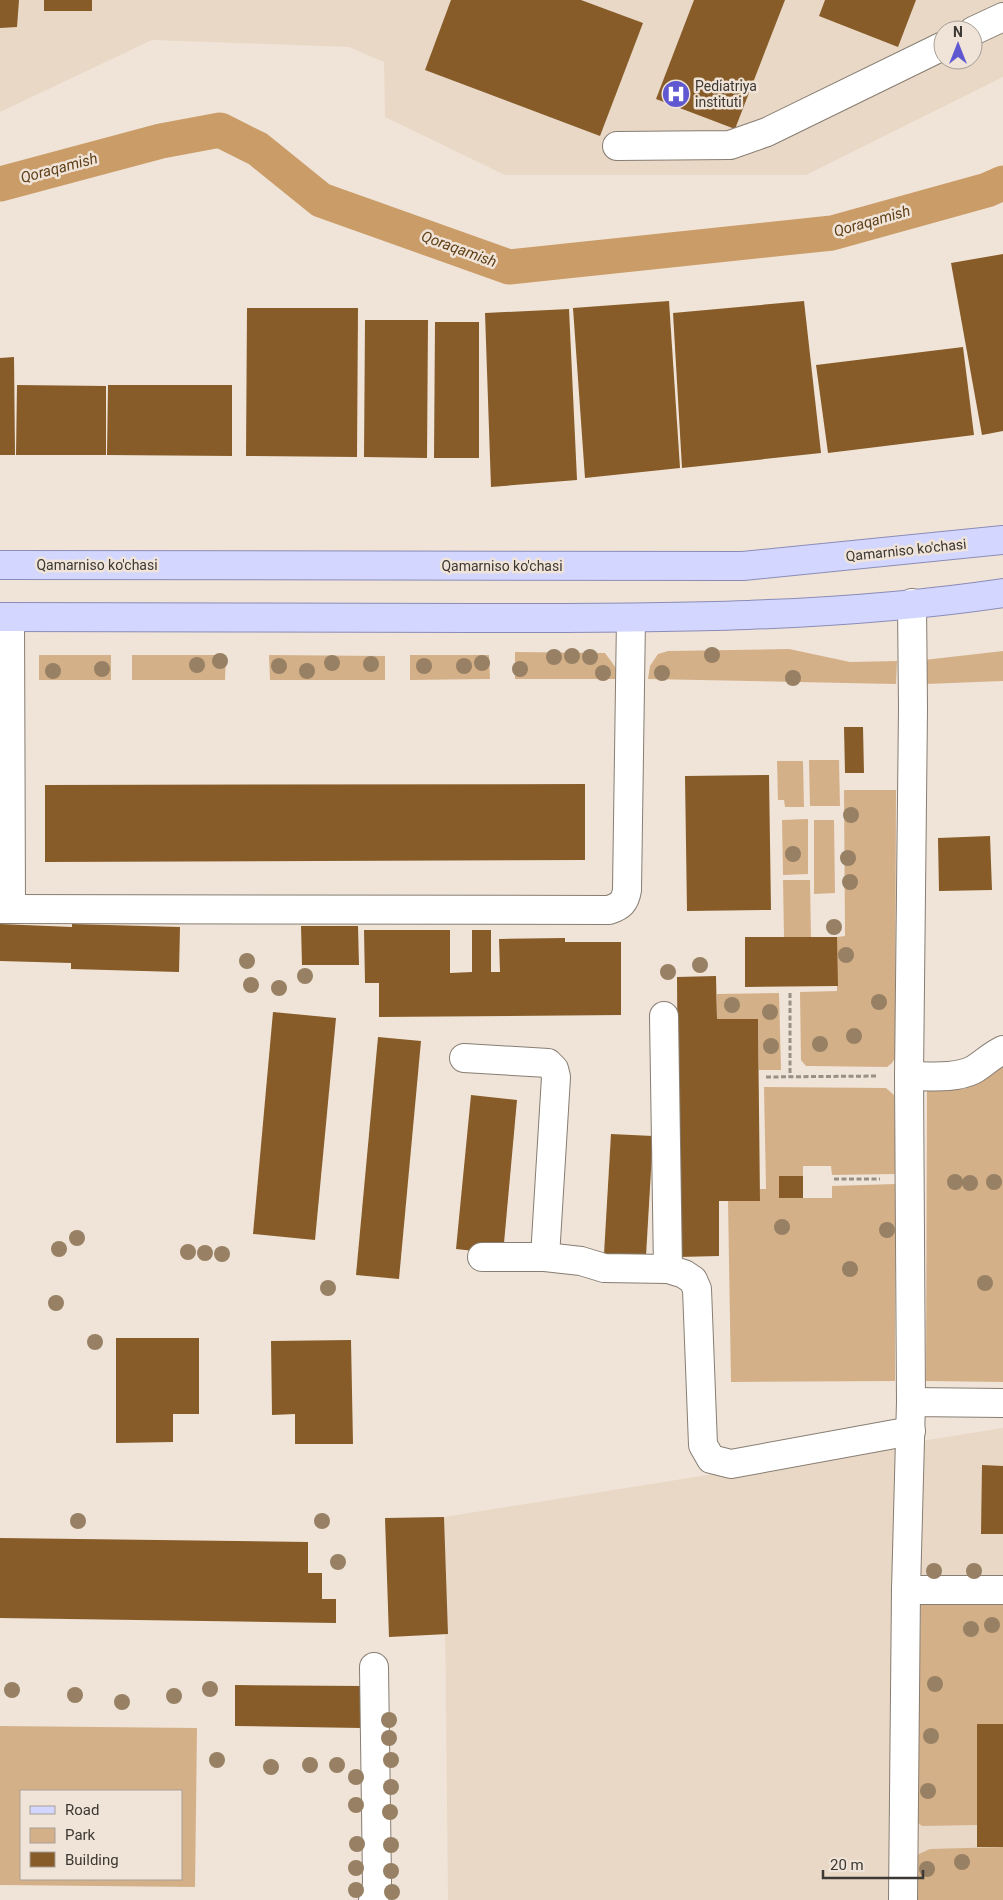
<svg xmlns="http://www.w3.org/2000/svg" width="1003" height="1900" font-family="Roboto,sans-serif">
	<rect width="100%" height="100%" fill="#f0e4d8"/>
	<g fill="#e9d8c6" fill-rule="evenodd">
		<path d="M0,0h1003v77l-197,98h-301l-120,-58 -1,-55 -35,-15 -197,-7 -152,72zM943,30h30v30h-30z"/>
		<polygon points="1003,1428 1003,1900 448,1900 444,1517"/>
	</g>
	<g fill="#d4b089" fill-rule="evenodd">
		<polygon points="789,649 850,662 897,661 896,684 648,679 650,666 658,654 668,651"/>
		<polygon points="1003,651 1003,681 925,684 924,660"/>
		<polygon points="515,652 605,653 624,679 515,679"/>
		<rect x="39" y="655" width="72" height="25"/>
		<polygon points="132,655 226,655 225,680 132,680"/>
		<polygon points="269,655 385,656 385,680 270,680"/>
		<polygon points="410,655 489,655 490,679 410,680"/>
		<polygon points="809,760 839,760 840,806 810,806"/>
		<polygon points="777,761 803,761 804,807 785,807 784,800 778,800"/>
		<polygon points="844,790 896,790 895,1058 892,1063 887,1067 810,1066 806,1066 801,1060 800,992 837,991 837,937 845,936"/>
		<polygon points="808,819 808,874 783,875 782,820"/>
		<polygon points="814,820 834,820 835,893 814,894"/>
		<polygon points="783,880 810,880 811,937 784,937"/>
		<polygon points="779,993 781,1070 759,1070 758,1019 717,1019 717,994"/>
		<polygon points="1003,1066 1003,1382 926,1381 927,1088 964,1089"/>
		<polygon points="764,1087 886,1088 894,1095 896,1174 832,1175 831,1166 803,1166 803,1176 779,1176 780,1198 832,1198 832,1186 895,1184 895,1381 731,1382 728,1201 760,1201 760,1189 766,1189"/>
		<polygon points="921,1604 1003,1604 1003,1724 977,1724 977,1825 922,1826 916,1821"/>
		<path d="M0,1726l197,2 -2,159 -195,-2zM21,1791h160v88h-160z"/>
		<polygon points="1003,1847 1003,1900 916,1900 916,1858 919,1854 930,1849"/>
	</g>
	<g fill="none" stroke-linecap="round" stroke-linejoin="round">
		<polyline stroke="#ca9c68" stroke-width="35" points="0,184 161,141 220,130 258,149 321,200 509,267 832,233 987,190 1003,183"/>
	</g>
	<g fill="#875c28">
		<polygon points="0,0 19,0 17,27 0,28"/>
		<rect x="44" y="0" width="48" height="11"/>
		<polygon points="451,0 581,0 643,23 600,136 425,70"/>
		<polygon points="694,0 785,0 735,129 656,99"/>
		<polygon points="825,0 916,0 898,47 819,16"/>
		<polygon points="1003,254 1003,431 982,435 951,263"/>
		<polygon points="669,301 680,468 585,478 573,308"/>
		<polygon points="804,301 821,453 682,468 673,313"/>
		<polygon points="247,308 358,308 357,457 246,456"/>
		<polygon points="569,309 577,480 491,487 485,313"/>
		<polygon points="365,320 428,320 427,458 364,457"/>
		<polygon points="435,322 479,322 479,458 434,458"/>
		<polygon points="963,347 974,435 828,453 816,365"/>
		<polygon points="14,357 15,455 0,455 0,358"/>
		<polygon points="17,385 106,386 106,455 16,455"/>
		<polygon points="108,385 232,385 232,456 107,455"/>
		<polygon points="844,727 863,727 864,773 845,773"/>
		<polygon points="769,775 771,910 687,911 685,776"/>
		<polygon points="585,784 585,860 45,862 45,785"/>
		<polygon points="990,836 992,890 939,891 938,838"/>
		<polygon points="0,924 72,927 72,924 180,927 179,972 71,969 71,963 0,961"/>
		<polygon points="301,926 358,926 359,965 302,965"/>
		<polygon points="364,930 450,930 450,973 472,972 472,930 491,930 491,972 500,972 499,939 565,938 565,942 621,942 621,1015 379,1017 379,983 365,983"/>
		<polygon points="745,937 837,937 838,986 745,987"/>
		<polygon points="716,976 717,1019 758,1019 760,1201 719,1201 719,1256 679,1257 677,977"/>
		<polygon points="273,1012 336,1018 315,1240 253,1234"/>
		<polygon points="378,1037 421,1041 399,1279 356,1275"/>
		<polygon points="471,1095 517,1100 503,1254 456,1249"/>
		<polygon points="611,1134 653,1136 646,1256 604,1254"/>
		<rect x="779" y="1176" width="24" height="22"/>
		<polygon points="116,1338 199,1338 199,1414 173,1414 173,1442 116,1443"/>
		<polygon points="351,1340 353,1444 295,1444 295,1414 272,1415 271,1341"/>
		<polygon points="982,1465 1003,1466 1003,1534 981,1534"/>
		<polygon points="444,1517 448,1634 389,1637 385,1518"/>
		<polygon points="0,1538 308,1542 308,1573 322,1573 322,1599 336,1599 336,1623 0,1618"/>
		<polygon points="235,1685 362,1686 361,1728 235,1726"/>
		<rect x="977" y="1724" width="26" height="123"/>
	</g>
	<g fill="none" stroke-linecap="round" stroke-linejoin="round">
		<defs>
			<g id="minor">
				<polyline points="973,31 1003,17"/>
				<polyline points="617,146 730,145 767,132 943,46"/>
				<polyline points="10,617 11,909"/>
				<path d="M0,909l609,1c12,-4 16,-8 18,-20l4,-272"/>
				<polyline points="664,1016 668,1269"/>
				<polyline points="464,1058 548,1063 554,1069 556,1077 545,1257"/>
				<path d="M909,1076c21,0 45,3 64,-6 10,-6 19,-15 30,-20"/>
				<polyline points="482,1257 545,1257 581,1261 604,1268 668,1269 684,1274 693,1280 697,1289 703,1445 711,1459 731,1464 911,1431"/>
				<polyline points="911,1402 909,1076 913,708 912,603"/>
				<polyline points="906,1590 1003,1590"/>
				<polyline points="373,1900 376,1893 377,1882 374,1667"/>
				<polyline points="903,1900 906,1590 911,1402 1003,1403"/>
			</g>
			<g id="major">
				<polyline points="0,565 743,566 1003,540"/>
				<path d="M0,617c158,1 316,0 474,1 176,0 354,1 529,-25"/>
			</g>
		</defs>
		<use href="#minor" stroke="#877d72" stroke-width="30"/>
		<use href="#major" stroke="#8b8cb7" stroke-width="30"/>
		<g stroke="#989087" stroke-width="3" stroke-dasharray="5 2.5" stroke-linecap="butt">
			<polyline points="790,993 790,1077"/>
			<polyline points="766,1077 878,1076"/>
			<polyline points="834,1179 880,1179"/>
		</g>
		<use href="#minor" stroke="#fff" stroke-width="28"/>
		<use href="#major" stroke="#d3d6fe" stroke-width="28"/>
	</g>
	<g fill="#978063">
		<circle cx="712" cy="655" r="8"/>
		<circle cx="572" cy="656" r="8"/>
		<circle cx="554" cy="657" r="8"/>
		<circle cx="590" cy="657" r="8"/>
		<circle cx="220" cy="661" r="8"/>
		<circle cx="332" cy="663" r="8"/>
		<circle cx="482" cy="663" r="8"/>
		<circle cx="371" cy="664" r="8"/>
		<circle cx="197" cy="665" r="8"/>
		<circle cx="279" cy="666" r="8"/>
		<circle cx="424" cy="666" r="8"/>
		<circle cx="464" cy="666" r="8"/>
		<circle cx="102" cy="669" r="8"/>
		<circle cx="520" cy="669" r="8"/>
		<circle cx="53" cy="671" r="8"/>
		<circle cx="307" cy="671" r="8"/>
		<circle cx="603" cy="673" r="8"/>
		<circle cx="662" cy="673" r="8"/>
		<circle cx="793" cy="678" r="8"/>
		<circle cx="851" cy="815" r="8"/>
		<circle cx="793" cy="854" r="8"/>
		<circle cx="848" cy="858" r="8"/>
		<circle cx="850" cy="882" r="8"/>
		<circle cx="834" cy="927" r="8"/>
		<circle cx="846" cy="955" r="8"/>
		<circle cx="247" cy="961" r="8"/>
		<circle cx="700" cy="965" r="8"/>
		<circle cx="668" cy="972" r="8"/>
		<circle cx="305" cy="976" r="8"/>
		<circle cx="251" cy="985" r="8"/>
		<circle cx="279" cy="988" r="8"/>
		<circle cx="879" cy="1002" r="8"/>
		<circle cx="732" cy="1005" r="8"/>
		<circle cx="770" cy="1012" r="8"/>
		<circle cx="854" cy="1036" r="8"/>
		<circle cx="820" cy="1044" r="8"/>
		<circle cx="771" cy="1046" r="8"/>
		<circle cx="955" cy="1182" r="8"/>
		<circle cx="994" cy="1182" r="8"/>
		<circle cx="970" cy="1183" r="8"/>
		<circle cx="782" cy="1227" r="8"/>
		<circle cx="887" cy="1230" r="8"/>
		<circle cx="77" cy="1238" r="8"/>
		<circle cx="59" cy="1249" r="8"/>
		<circle cx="188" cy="1252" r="8"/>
		<circle cx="205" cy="1253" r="8"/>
		<circle cx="222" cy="1254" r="8"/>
		<circle cx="850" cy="1269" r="8"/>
		<circle cx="985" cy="1283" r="8"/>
		<circle cx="328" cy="1288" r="8"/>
		<circle cx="56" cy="1303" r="8"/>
		<circle cx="95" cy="1342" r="8"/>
		<circle cx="78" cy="1521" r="8"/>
		<circle cx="322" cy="1521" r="8"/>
		<circle cx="338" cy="1562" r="8"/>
		<circle cx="934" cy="1571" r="8"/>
		<circle cx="974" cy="1571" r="8"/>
		<circle cx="992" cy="1625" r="8"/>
		<circle cx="971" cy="1629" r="8"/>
		<circle cx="935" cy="1684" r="8"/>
		<circle cx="210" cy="1689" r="8"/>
		<circle cx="12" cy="1690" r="8"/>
		<circle cx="75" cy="1695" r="8"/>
		<circle cx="174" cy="1696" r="8"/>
		<circle cx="122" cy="1702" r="8"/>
		<circle cx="389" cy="1720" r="8"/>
		<circle cx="931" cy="1736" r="8"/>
		<circle cx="389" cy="1738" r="8"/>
		<circle cx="217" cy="1760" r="8"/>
		<circle cx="391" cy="1760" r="8"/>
		<circle cx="310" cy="1765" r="8"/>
		<circle cx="337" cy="1765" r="8"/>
		<circle cx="271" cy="1767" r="8"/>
		<circle cx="356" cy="1777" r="8"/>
		<circle cx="391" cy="1787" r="8"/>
		<circle cx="928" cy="1791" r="8"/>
		<circle cx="356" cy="1805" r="8"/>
		<circle cx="390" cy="1812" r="8"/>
		<circle cx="357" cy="1844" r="8"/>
		<circle cx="391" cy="1845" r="8"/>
		<circle cx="962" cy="1862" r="8"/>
		<circle cx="356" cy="1868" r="8"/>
		<circle cx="927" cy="1869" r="8"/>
		<circle cx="391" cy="1871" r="8"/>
		<circle cx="356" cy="1890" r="8"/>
		<circle cx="392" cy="1892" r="8"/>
	</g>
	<defs>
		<symbol id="hospital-disc" viewBox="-11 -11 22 22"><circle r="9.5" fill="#5f58d1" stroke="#f0e4d8"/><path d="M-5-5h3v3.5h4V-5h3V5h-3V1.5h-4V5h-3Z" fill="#fff"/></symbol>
	</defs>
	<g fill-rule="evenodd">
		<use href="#hospital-disc" x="660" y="78" width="32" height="32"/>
	</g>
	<g text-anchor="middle" stroke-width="5" stroke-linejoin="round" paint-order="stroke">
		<g font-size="14" fill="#3c3833" stroke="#f0e4d8" text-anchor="start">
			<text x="695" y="91">Pediatriya<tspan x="695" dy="16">instituti</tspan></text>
		</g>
		<g font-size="14" fill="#3c3833" stroke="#f0e4d8">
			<text transform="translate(906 550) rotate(-6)" y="5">Qamarniso ko'chasi</text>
			<text x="97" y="570">Qamarniso ko'chasi</text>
			<text x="502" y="571">Qamarniso ko'chasi</text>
		</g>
		<g font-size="15" font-style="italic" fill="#604018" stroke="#f0e4d8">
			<text transform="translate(59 168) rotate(-15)" y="5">Qoraqamish</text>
			<text transform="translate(872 221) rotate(-16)" y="5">Qoraqamish</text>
			<text transform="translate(459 249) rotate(20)" y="5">Qoraqamish</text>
		</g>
	</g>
	<rect x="20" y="1790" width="162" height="90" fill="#f0e4d8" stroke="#a89f96"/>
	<rect x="30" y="1806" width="25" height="8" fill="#d3d6fe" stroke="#a89f96"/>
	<text x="65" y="1815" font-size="15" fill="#3c3833">Road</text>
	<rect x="30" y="1828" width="25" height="15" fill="#d4b089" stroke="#a89f96"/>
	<text x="65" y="1840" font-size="15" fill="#3c3833">Park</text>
	<rect x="30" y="1852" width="25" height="15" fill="#875c28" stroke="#a89f96"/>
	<text x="65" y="1865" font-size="15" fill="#3c3833">Building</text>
	<g transform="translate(958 45)"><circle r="24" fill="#f0e4d8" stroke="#a89f96"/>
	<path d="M0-4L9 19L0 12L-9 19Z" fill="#5f58d1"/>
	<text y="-8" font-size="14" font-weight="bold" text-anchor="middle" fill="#3c3833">N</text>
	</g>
	<path d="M823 1870v8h100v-8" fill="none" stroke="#3c3833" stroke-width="2.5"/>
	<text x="830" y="1870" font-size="15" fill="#3c3833" stroke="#f0e4d8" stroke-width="4" paint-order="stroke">20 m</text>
</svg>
